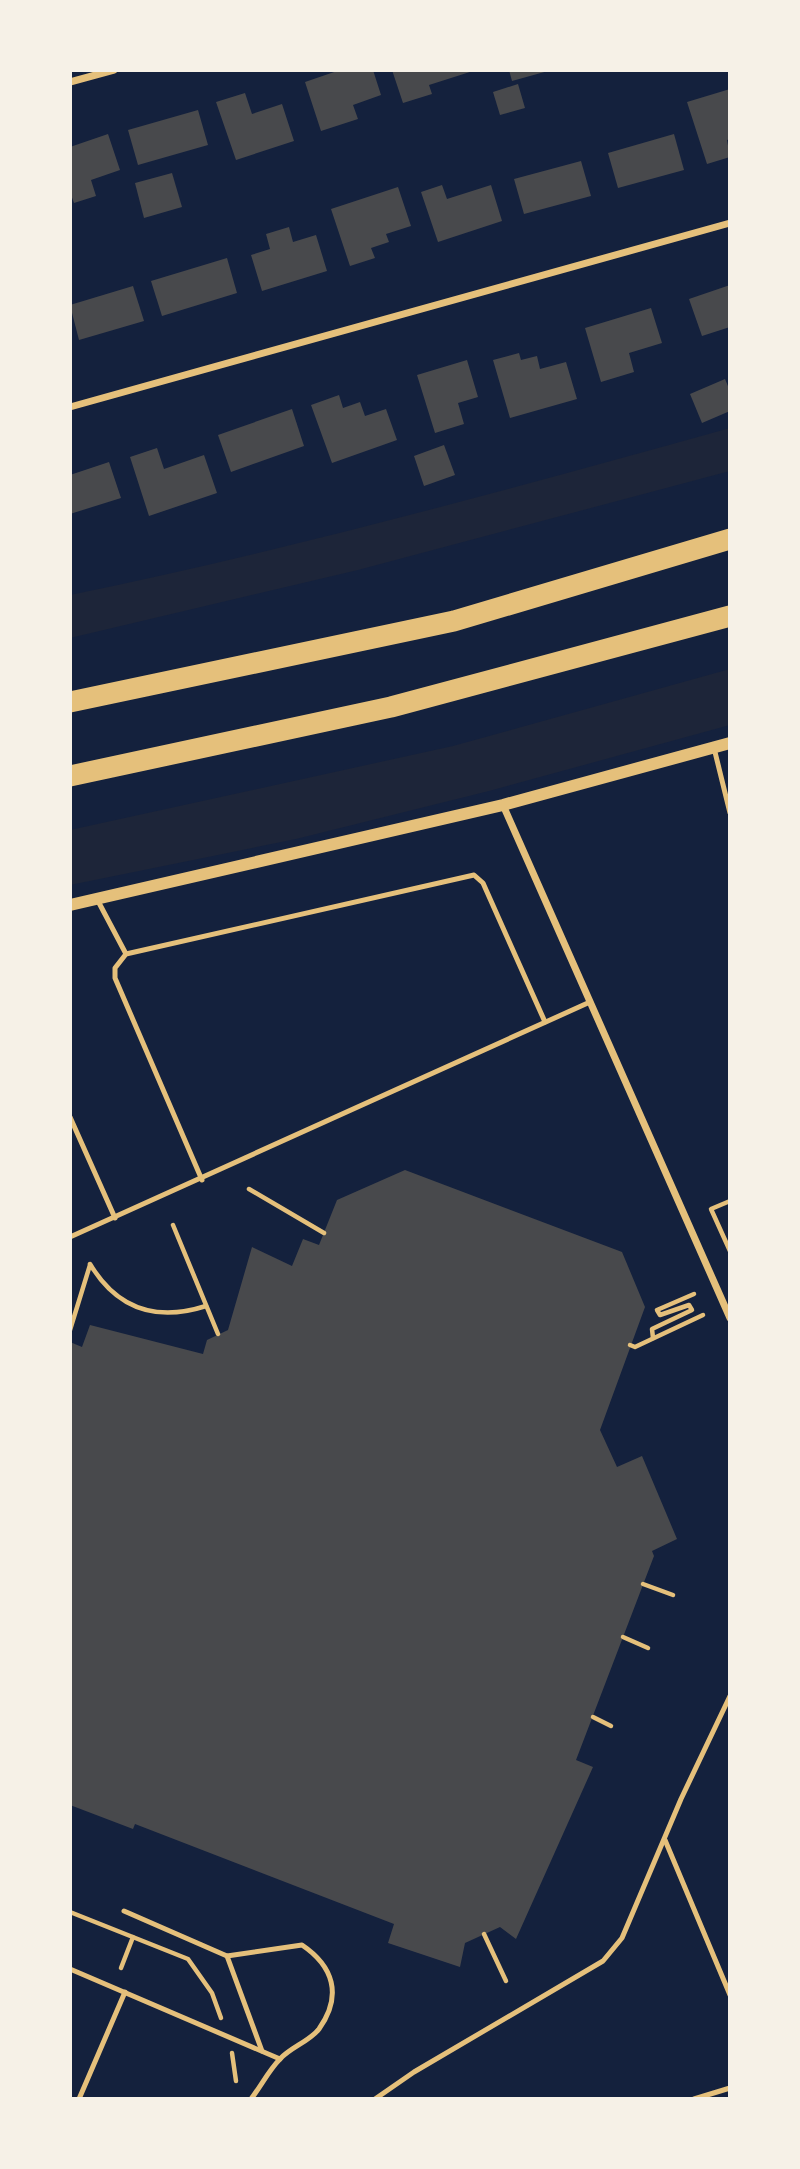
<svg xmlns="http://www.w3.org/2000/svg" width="800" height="2169" font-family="Figtree,sans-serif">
	<rect width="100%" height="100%" fill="#14213d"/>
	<g fill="#1d2539">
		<path d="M730,428v43l-372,99 -288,68v-43c223,-46 441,-106 660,-167z"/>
		<polygon points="730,669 730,725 489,791 296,839 70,885 70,830 453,746"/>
	</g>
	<g fill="#48494c">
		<polygon points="340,70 373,70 381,95 353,105 358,119 321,131 305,82"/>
		<polygon points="392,70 473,70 473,71 429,85 432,94 403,103"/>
		<polygon points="509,70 548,70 548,71 512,81"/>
		<polygon points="518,84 525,108 500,115 493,92"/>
		<polygon points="730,89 730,139 727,140 730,157 707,164 687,102"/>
		<polygon points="245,93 252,114 282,104 294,141 236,160 216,102"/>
		<polygon points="198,110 208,145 138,165 128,130"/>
		<polygon points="108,134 120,170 91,180 96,196 74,203 70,192 70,147"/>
		<polygon points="674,134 684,170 618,188 608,153"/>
		<polygon points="581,161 591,196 524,214 514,179"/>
		<polygon points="172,173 182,207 144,218 135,183"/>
		<polygon points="442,185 447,199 491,185 502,221 438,242 421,192"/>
		<polygon points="398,187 411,226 386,234 389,242 371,248 375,258 350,266 331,209"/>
		<polygon points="289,227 293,242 316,235 327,271 262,291 251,255 270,249 266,234"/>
		<polygon points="227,258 237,293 162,316 151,281"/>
		<polygon points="730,285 730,327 702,336 689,299"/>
		<polygon points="133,286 144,321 79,340 70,305"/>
		<polygon points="651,308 662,343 629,353 634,372 601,382 585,328"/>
		<polygon points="519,353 521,360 537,356 540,369 566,362 577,399 510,418 493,360"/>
		<polygon points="467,360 478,397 458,403 464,424 435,433 417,375"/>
		<polygon points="725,379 730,391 730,411 702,423 690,394"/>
		<polygon points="339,395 343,408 360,402 365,416 386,409 397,440 332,463 311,405"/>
		<polygon points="292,409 304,446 231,472 218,435"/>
		<polygon points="444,445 455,475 424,486 414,456"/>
		<polygon points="157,448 164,469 204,455 217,493 149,516 130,457"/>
		<polygon points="109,462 121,498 70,514 70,475"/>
		<polygon points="405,1170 622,1252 645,1307 600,1430 617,1467 642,1456 677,1539 652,1551 654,1556 576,1760 593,1767 516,1939 500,1927 465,1943 460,1967 388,1943 394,1924 135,1824 133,1829 70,1805 70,1342 82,1347 90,1325 203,1354 207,1340 228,1330 252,1247 292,1266 303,1239 319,1245 337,1200"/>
	</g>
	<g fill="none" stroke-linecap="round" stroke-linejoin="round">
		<g stroke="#e5c07b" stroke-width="4.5">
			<polyline points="249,1189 324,1233"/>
			<polyline points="730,1201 711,1209 730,1251"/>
			<polyline points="173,1225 218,1334"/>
			<path d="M90,1264c27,45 66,58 116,42"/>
			<polyline points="70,1330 90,1265"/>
			<polyline points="653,1338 652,1329 692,1310 689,1305 660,1315 657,1310 694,1294"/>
			<polyline points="630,1345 635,1347 703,1315"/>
			<polyline points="643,1584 673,1595"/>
			<polyline points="623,1637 648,1648"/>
			<polyline points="593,1717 611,1726"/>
			<polyline points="70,1912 188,1959 212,1993 221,2018"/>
			<polyline points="484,1934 506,1981"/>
			<polyline points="121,1968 133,1937"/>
			<polyline points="232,2053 236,2081"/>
		</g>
		<g stroke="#e5c07b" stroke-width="5">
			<polyline points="714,748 730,813"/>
			<polyline points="98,901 126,954"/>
			<polyline points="70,1117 115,1218"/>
			<polyline points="202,1180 115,978 115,968 126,954 474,875 483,883 545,1022"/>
			<polyline points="70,1237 590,1002"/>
			<polyline points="665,1840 730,1995"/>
			<path d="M124,1911l103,45 75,-11c31,21 41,50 17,84 -9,12 -28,18 -39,30 -11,11 -19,27 -29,40"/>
			<polyline points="227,1956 262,2051"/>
			<polyline points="70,1969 280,2059"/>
			<polyline points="79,2099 125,1992"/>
			<polyline points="375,2099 414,2072 603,1961 622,1938 681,1799 730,1696"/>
			<polyline points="694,2099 730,2088"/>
		</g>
		<g stroke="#e5c07b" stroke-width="7">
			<polyline points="70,82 114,70"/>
			<polyline points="70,407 730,223"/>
			<polyline points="503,805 730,1318"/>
		</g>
		<polyline stroke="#e5c07b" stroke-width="12" points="70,905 503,805 730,743"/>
		<g stroke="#e5c07b" stroke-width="21">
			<polyline points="70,702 454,621 730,539"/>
			<polyline points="70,776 391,707 730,616"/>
		</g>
	</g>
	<rect width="800" height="2169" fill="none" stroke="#f6f1e7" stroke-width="144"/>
</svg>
